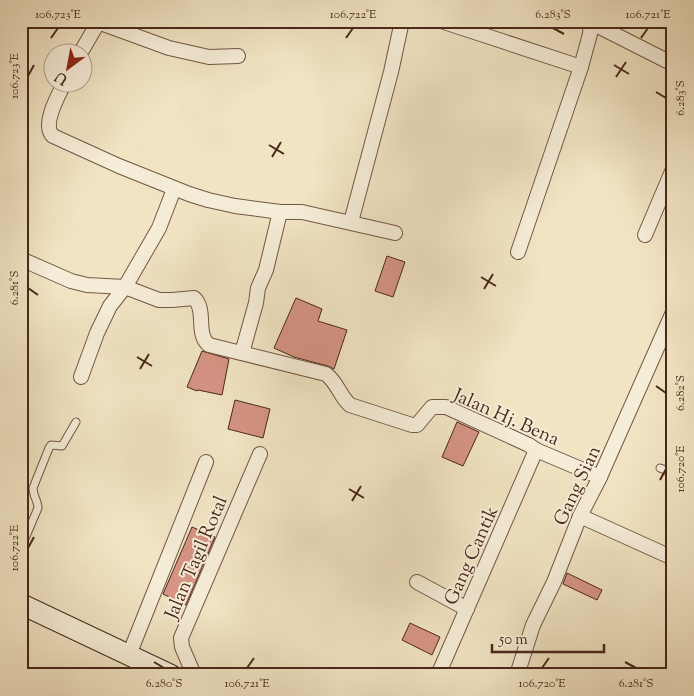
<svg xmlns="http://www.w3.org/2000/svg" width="694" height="696" font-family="'Sorts Mill Goudy',serif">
	<rect width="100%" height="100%" fill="#f1e4c3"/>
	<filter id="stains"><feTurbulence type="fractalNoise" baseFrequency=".004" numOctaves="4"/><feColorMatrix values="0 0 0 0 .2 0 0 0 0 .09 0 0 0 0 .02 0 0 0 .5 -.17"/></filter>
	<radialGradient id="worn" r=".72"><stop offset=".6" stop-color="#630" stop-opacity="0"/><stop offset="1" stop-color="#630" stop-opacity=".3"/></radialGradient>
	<g fill="#d69485" stroke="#48281a">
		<polygon points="387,256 405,262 393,297 375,291"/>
		<polygon points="296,298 322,309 318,321 347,330 334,369 328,366 294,357 274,348"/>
		<polygon points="202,351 229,359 222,395 198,390 197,391 187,387"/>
		<polygon points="235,400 270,409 263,438 228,429"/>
		<polygon points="457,422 479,432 463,466 442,457"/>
		<polygon points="192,527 215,537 186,605 163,594"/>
		<polygon points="567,573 602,590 597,600 563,584"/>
		<polygon points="410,623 440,637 432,655 402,640"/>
	</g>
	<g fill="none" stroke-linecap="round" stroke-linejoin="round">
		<defs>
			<g id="service">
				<polyline points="660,468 673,473"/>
				<path d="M21,548l17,-40c0,-7 -5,-12 -5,-20l16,-40 2,-3 11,1 14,-24"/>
			</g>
			<g id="minor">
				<polyline points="95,21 169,48 209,57 238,56"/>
				<polyline points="441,21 581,67"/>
				<polyline points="586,21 592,23 673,64"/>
				<polyline points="81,52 99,21"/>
				<path d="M65,82c-6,12 -24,43 -12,54l66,30 70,28 19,6 27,6 45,6h22l93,21"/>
				<polyline points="351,222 391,72 402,21"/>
				<polyline points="645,235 673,169"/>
				<polyline points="518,252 581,67 590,34 591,21"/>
				<path d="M21,259l50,22 16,4 38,2 34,13h13l22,-2c13,12 1,36 15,47l117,29c12,9 14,23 24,31l62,20h5l15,-18h14l83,38 7,5 64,27"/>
				<polyline points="242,353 256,303 258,288 266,270 280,212"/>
				<polyline points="81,377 97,333 110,306 125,287 159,228 174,189"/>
				<polyline points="580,516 673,558"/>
				<polyline points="417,582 467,609"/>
				<polyline points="129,655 206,462"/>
				<polyline points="194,675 182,647 181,638 260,454"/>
				<polyline points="438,675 536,450"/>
				<polyline points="517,675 533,625 554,582 580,516 600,477 673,312"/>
			</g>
			<polyline id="secondary" points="21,604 171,675"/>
		</defs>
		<use href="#service" stroke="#725744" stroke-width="9"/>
		<use href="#minor" stroke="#725744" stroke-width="16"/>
		<use href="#secondary" stroke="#48281a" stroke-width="22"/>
		<use href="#service" stroke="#f6edd8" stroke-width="7"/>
		<use href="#minor" stroke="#f6edd8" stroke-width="14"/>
		<use href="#secondary" stroke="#f6edd8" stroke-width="20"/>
	</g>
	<path fill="none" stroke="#48281a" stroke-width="2" d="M553,28l11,6M51,38l7,-10M346,38l7,-10M641,38l7,-10M614,65l15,9M28,76l6,-11M616,77l10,-15M656,92l10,6M269,145l15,9M272,157l9,-15M481,277l15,9M28,288l10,7M484,289l9,-15M137,357l15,9M140,369l9,-15M656,386l10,7M660,480l6,-11M349,489l15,9M352,501l9,-15M28,548l6,-11M154,662l10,6M625,662l11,6M247,668l7,-10M542,668l7,-10"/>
	<g text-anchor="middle" stroke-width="4" stroke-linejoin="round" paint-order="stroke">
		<g font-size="19" fill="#48281a" stroke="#f6edd8">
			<text transform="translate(507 416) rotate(24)" y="7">Jalan Hj. Bena</text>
			<text transform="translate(576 485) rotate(-65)" y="7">Gang Sian</text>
			<text transform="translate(470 555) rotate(-66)" y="7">Gang Cantik</text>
			<text transform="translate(195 557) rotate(-67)" y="7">Jalan Tagil Rotal</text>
		</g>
	</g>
	<rect width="694" height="696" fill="none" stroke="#f1e4c3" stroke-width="55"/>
	<g transform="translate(68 68) rotate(212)"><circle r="24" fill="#f6edd8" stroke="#b09e8c"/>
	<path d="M0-4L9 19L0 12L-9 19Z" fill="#8f2418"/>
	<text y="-8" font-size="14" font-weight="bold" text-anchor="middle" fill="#48281a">U</text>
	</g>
	<path d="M492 644v8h112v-8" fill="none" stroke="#48281a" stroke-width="2.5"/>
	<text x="499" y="644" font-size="15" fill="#48281a" stroke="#f6edd8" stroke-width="4" paint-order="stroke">50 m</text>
	<rect x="28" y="28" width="638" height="640" fill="none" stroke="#48281a" stroke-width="2"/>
	<g font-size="12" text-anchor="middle" fill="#48281a">
		<text x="58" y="18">106.723°E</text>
		<text x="353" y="18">106.722°E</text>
		<text x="553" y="18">6.283°S</text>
		<text x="648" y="18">106.721°E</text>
		<text transform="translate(14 76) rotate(-90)" y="4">106.723°E</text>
		<text transform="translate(680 98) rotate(-90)" y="4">6.283°S</text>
		<text transform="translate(14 288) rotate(-90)" y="4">6.281°S</text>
		<text transform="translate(680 393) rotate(-90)" y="4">6.282°S</text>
		<text transform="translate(680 469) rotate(-90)" y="4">106.720°E</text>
		<text transform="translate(14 548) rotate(-90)" y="4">106.722°E</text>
		<text x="164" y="687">6.280°S</text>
		<text x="247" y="687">106.721°E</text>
		<text x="542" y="687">106.720°E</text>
		<text x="636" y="687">6.281°S</text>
	</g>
	<rect width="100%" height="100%" filter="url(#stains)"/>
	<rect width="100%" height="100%" fill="url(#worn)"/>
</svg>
